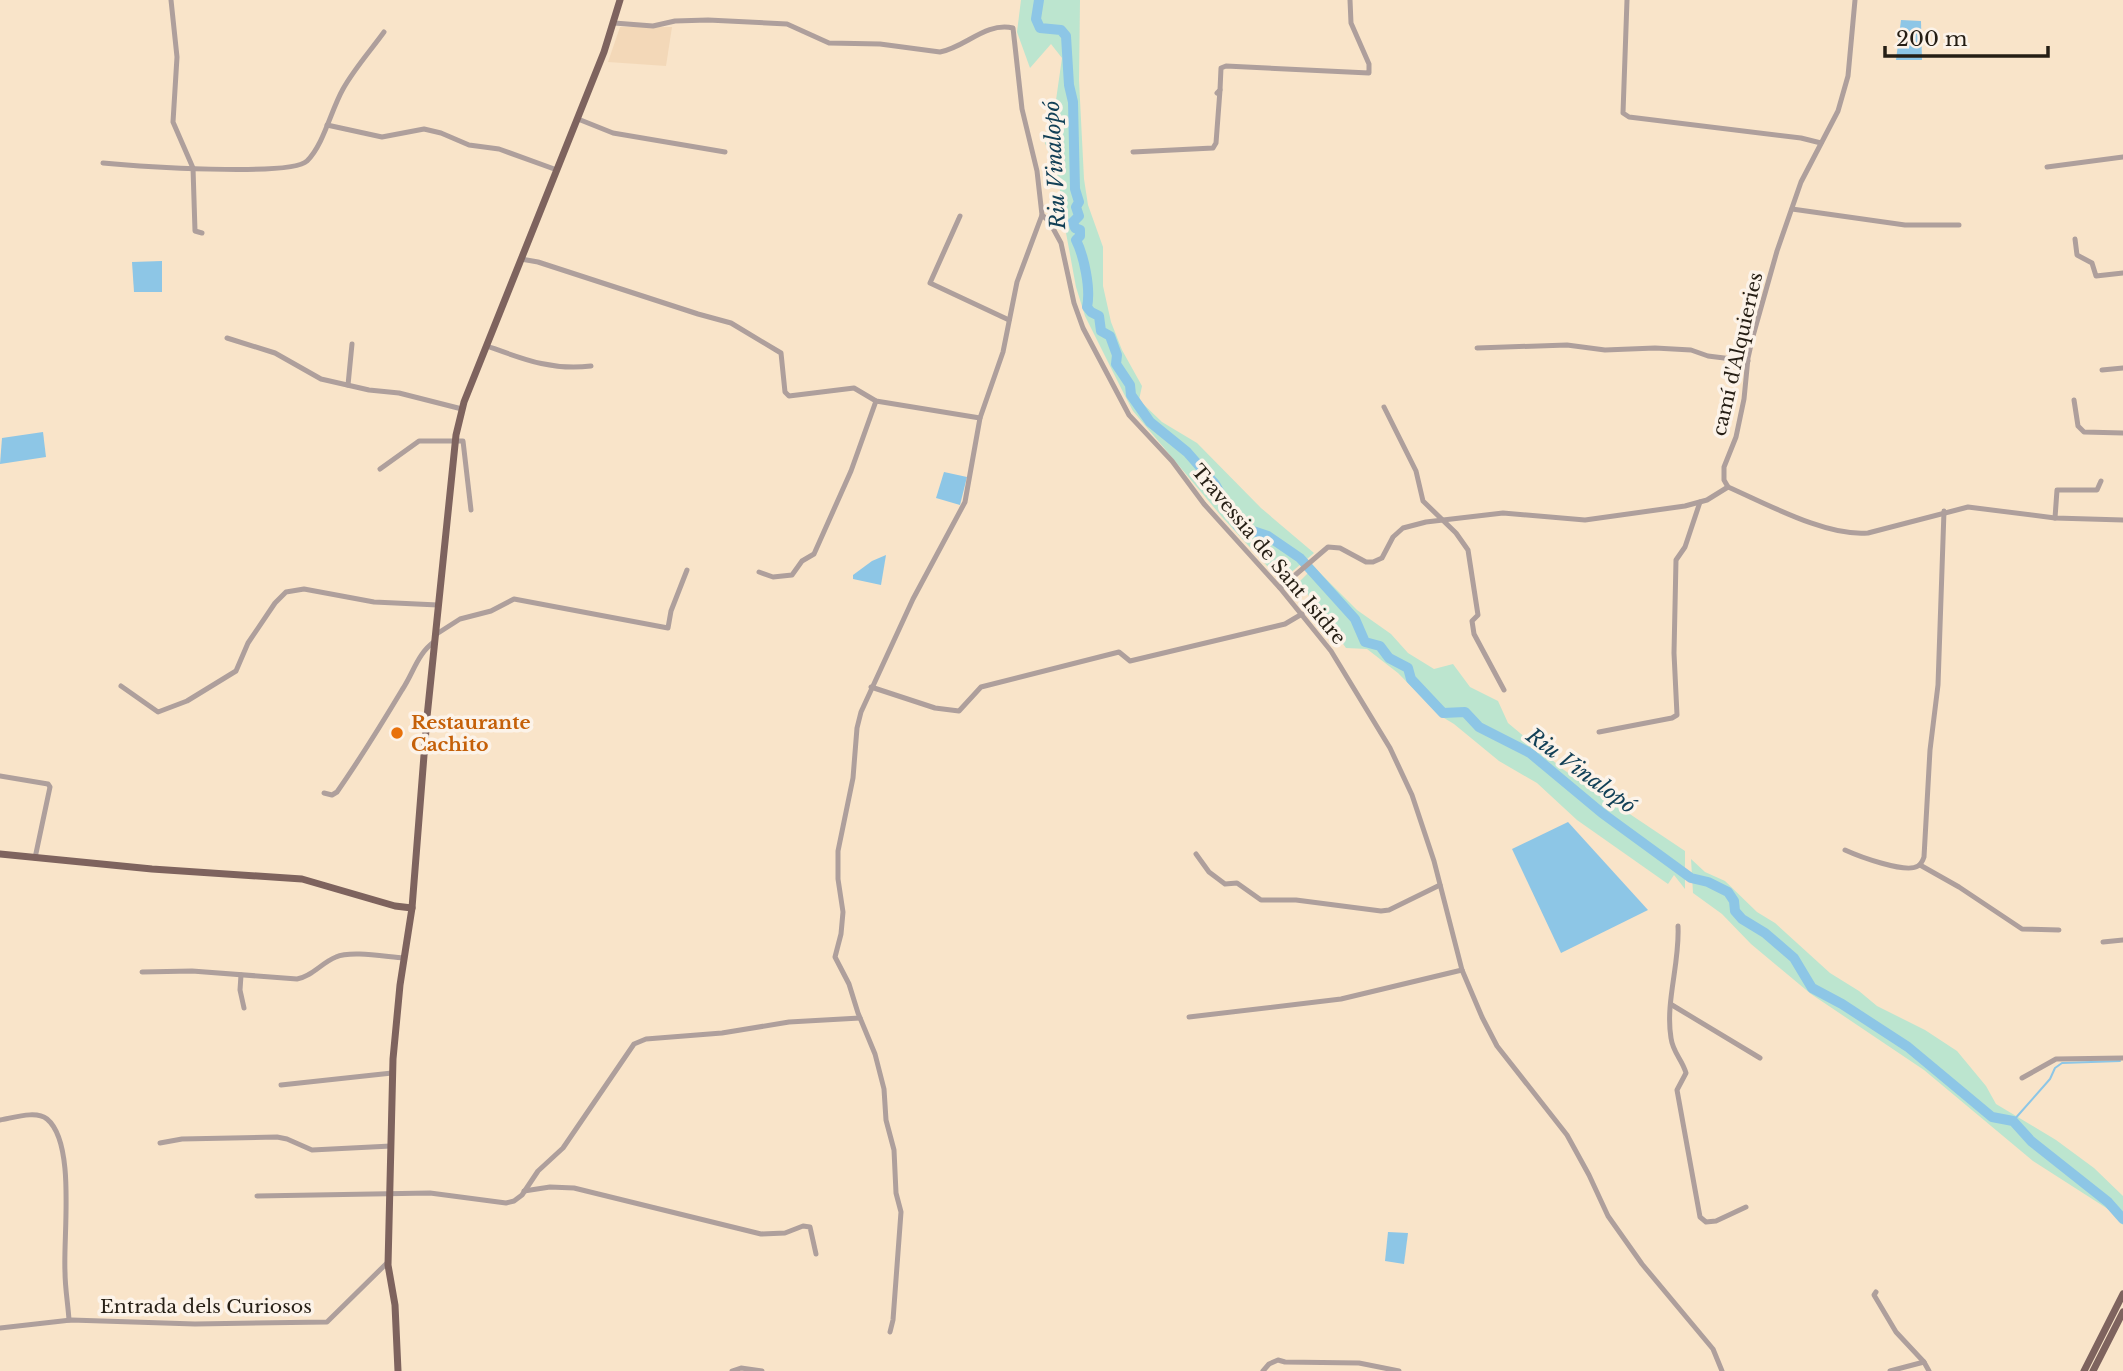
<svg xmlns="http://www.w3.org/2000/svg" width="2123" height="1371" font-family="'Libre Baskerville',serif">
	<rect width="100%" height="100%" fill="#f9e4c9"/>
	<polygon fill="#f3d8b8" points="620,27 672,27 666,66 608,62"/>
	<g fill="#bce5cf">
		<polygon points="1021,0 1080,0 1079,80 1084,179 1088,205 1103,247 1103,286 1111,322 1122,350 1142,386 1139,400 1162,422 1197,443 1261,508 1314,553 1281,581 1222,517 1133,411 1124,394 1085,316 1076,287 1062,211 1059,180 1042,135 1055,123 1056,100 1062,58 1051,44 1030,68 1017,32"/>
		<polygon points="1314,567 1357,610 1391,634 1408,653 1434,669 1453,664 1470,687 1498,701 1508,723 1564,770 1685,851 1685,889 1674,875 1668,884 1577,820 1537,783 1499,761 1454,724 1439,715 1398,673 1367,649 1346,648 1299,582"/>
		<polygon points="1691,859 1705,872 1725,881 1757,912 1775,923 1830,973 1859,991 1877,1006 1925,1030 1957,1051 1986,1086 1996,1104 2056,1140 2094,1168 2123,1196 2123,1225 2111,1211 2033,1161 1924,1070 1811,994 1751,944 1722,914 1693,893"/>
	</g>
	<g fill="#8dc6e6">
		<polygon points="1901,20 1921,21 1922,60 1896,60"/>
		<polygon points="162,261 162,292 134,292 132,262"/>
		<polygon points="43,432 46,457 0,464 2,438"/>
		<polygon points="944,472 967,477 960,505 936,498"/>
		<polygon points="886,555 881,585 853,579 853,575 872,561"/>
		<polygon points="1568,822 1648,910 1561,953 1512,849"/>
		<polygon points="1388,1232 1408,1233 1404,1264 1385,1261"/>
	</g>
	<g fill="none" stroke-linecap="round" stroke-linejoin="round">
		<polyline stroke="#8dc6e6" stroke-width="2" points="2013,1121 2050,1079 2055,1068 2062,1063 2120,1061"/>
		<path stroke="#8dc6e6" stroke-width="10" d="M1039,0l-3,19 4,9 21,2 5,6 3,49 4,17 2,87 4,13 -3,5 3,9 -6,6 2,6 5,2v6l-4,4c8,16 15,49 11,67l4,5 8,4 2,15 9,5 7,19 -1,9 14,21 1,10 19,27 37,30 28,32 23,42 30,10 32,22 55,61 10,23 15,4 9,12 19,10 3,11 32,34 22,-1 14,15 51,26 72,60 89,65 17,4 20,10 6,9 1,10 7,8 23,14 29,25 18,30 30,16 66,43 84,70 21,4 18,20 77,61 15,17"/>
		<g stroke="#ae9f9c" stroke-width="5">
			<polyline points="171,0 177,57 173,122 193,168 195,231 202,233"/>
			<polyline points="1627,0 1623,113 1629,117 1801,138 1821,143"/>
			<path d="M1855,0l-7,76 -10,35 -37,71 -24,69 -24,85 -5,22 -4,41 -8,38 -12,30v13l4,7c39,17 99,50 140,46l100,-26 87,11 68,2"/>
			<path d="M614,23l39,3 22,-5 33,-1 79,4 42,19 51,1 60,8c26,-5 45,-30 73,-24l9,81 15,62 5,44 7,6 12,22 13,60 9,25 46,87 43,46 32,43 76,84 51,63 59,97 22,47 22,66 28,109 20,47 15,29 70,89 22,40 19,41 34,48 71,85 9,22"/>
			<polyline points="1217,93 1220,90 1221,68 1226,66 1369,73 1369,64 1351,23 1350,0"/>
			<polyline points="578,119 613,133 725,152"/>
			<polyline points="327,125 382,137 424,129 441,133 469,145 499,149 557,170"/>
			<polyline points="1133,152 1213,148 1216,143 1220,90"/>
			<path d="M103,163c30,3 188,14 204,-2 17,-17 24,-51 36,-72 11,-20 28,-39 41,-57"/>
			<polyline points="2047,167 2123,157"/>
			<polyline points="1792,209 1905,225 1959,225"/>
			<polyline points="960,216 930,283 1009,320"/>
			<polyline points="2075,239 2077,255 2092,263 2096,276 2123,273"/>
			<polyline points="521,259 538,262 698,314 731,323 781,353 785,392 789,396 854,388 876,401 980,418"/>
			<polyline points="227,338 275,353 321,379 369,390 399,393 462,409"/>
			<path d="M487,346c36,13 65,25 104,20"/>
			<polyline points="1477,348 1567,345 1605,350 1655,348 1691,350 1708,356 1748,361"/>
			<polyline points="2102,370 2123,368"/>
			<polyline points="348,385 352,344"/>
			<polyline points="2074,400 2078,426 2084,432 2123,433"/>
			<polyline points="1384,407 1416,471 1423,501 1456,533 1468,550 1478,615 1472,621 1474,634 1504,690"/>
			<polyline points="380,469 419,441 463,441 471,510"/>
			<polyline points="2055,518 2057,490 2097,490 2101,481"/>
			<polyline points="759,572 773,577 792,575 802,561 814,554 851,471 876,401"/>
			<polyline points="1280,588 1328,547 1340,548 1366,562 1373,562 1382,558 1393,537 1403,528 1426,522 1503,513 1585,520 1685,506 1707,500 1728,487"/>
			<polyline points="435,635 460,619 491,611 514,599 668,628 671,611 687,570"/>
			<polyline points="121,686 158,712 187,701 236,671 248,643 275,603 286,592 304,589 374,602 438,605"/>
			<polyline points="871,687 935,708 959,711 981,687 1119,652 1130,661 1285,624 1302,614"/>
			<polyline points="1599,732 1672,718 1677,715 1674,653 1676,560 1685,547 1700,502"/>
			<polyline points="0,776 48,784 50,787 35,858"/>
			<path d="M324,793l8,2 5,-3c23,-33 44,-67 65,-102 12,-18 15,-36 33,-49"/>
			<path d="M1845,850c13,6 61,24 73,16 3,-2 5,-6 6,-9l6,-107 8,-65 6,-174"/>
			<polyline points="1196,854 1209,872 1225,884 1237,883 1261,900 1296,900 1381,911 1389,910 1440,885"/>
			<polyline points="1920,865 1959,887 2022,929 2059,930"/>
			<path d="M1678,926c2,37 -13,76 -7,112 2,15 11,21 15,35l-9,17 23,127 6,5 10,-1 30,-14"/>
			<polyline points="2103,942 2123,940"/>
			<path d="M142,972l50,-1 105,8c16,-3 24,-16 39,-22 15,-7 51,0 68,1"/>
			<polyline points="241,975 240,990 244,1008"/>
			<polyline points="1672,1005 1760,1058"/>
			<polyline points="1189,1017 1341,999 1462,970"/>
			<polyline points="2022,1078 2056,1059 2123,1058"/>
			<polyline points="281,1085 392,1073"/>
			<path d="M0,1120c13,-2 36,-10 47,-1 29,24 16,116 18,153 0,16 3,32 4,48"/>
			<polyline points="160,1143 182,1139 277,1137 287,1139 312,1150 391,1146"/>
			<polyline points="524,1191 550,1187 574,1188 761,1234 785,1233 803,1226 810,1227 816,1254"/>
			<polyline points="257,1196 430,1193 506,1203 514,1201 522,1195 538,1171 563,1148 634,1044 646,1039 722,1033 789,1022 860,1018"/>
			<polyline points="1876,1292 1874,1295 1896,1332 1924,1362"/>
			<polyline points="0,1328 71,1320 195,1324 327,1322 388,1262"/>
			<polyline points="890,1332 893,1320 901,1212 896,1193 894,1150 886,1120 884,1089 875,1054 858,1013 849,984 835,957 841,934 843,912 838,879 838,851 853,778 857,728 861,712 913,599 965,502 980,418 1003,352 1017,282 1042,215"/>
			<polyline points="732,1371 741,1368 762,1371"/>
			<polyline points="1263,1371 1269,1364 1278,1360 1285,1362 1359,1363 1399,1371"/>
			<polyline points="1890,1371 1924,1362 1929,1371"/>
		</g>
		<g stroke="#7e635e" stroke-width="7">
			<polyline points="0,854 152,869 302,879 395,906 412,908"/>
			<polyline points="398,1371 395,1305 388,1265 393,1059 400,985 412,908 427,717 456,435 464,402 604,52 620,0"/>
			<polyline points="2084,1371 2123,1294"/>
			<polyline points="2093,1371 2123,1312"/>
		</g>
	</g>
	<circle fill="#e8710a" stroke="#fcf3e9" stroke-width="2.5" cx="397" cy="733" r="7"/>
	<g text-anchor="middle" stroke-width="7" stroke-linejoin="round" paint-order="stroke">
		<g font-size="19" fill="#251e14" stroke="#fcf3e9">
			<text transform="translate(1737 354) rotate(-77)" y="7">camí d'Alquieries</text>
			<text transform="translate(1269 554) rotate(50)" y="7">Travessia de Sant Isidre</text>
			<text x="206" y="1313">Entrada dels Curiosos</text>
		</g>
		<g font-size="19" font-weight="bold" fill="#c56008" stroke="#fcf3e9" text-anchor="start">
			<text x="411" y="729">Restaurante<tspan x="411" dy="22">Cachito</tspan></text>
		</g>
		<g font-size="21" font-style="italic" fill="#124057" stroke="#fcf3e9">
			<text transform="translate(1055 165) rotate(-93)" y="7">Riu Vinalopó</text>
			<text transform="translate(1581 771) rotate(36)" y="7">Riu Vinalopó</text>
		</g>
	</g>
	<path d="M1885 46v10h163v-10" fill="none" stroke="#251e14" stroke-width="3.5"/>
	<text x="1896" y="46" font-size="21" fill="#251e14" stroke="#fcf3e9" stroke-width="5" paint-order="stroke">200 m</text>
</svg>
